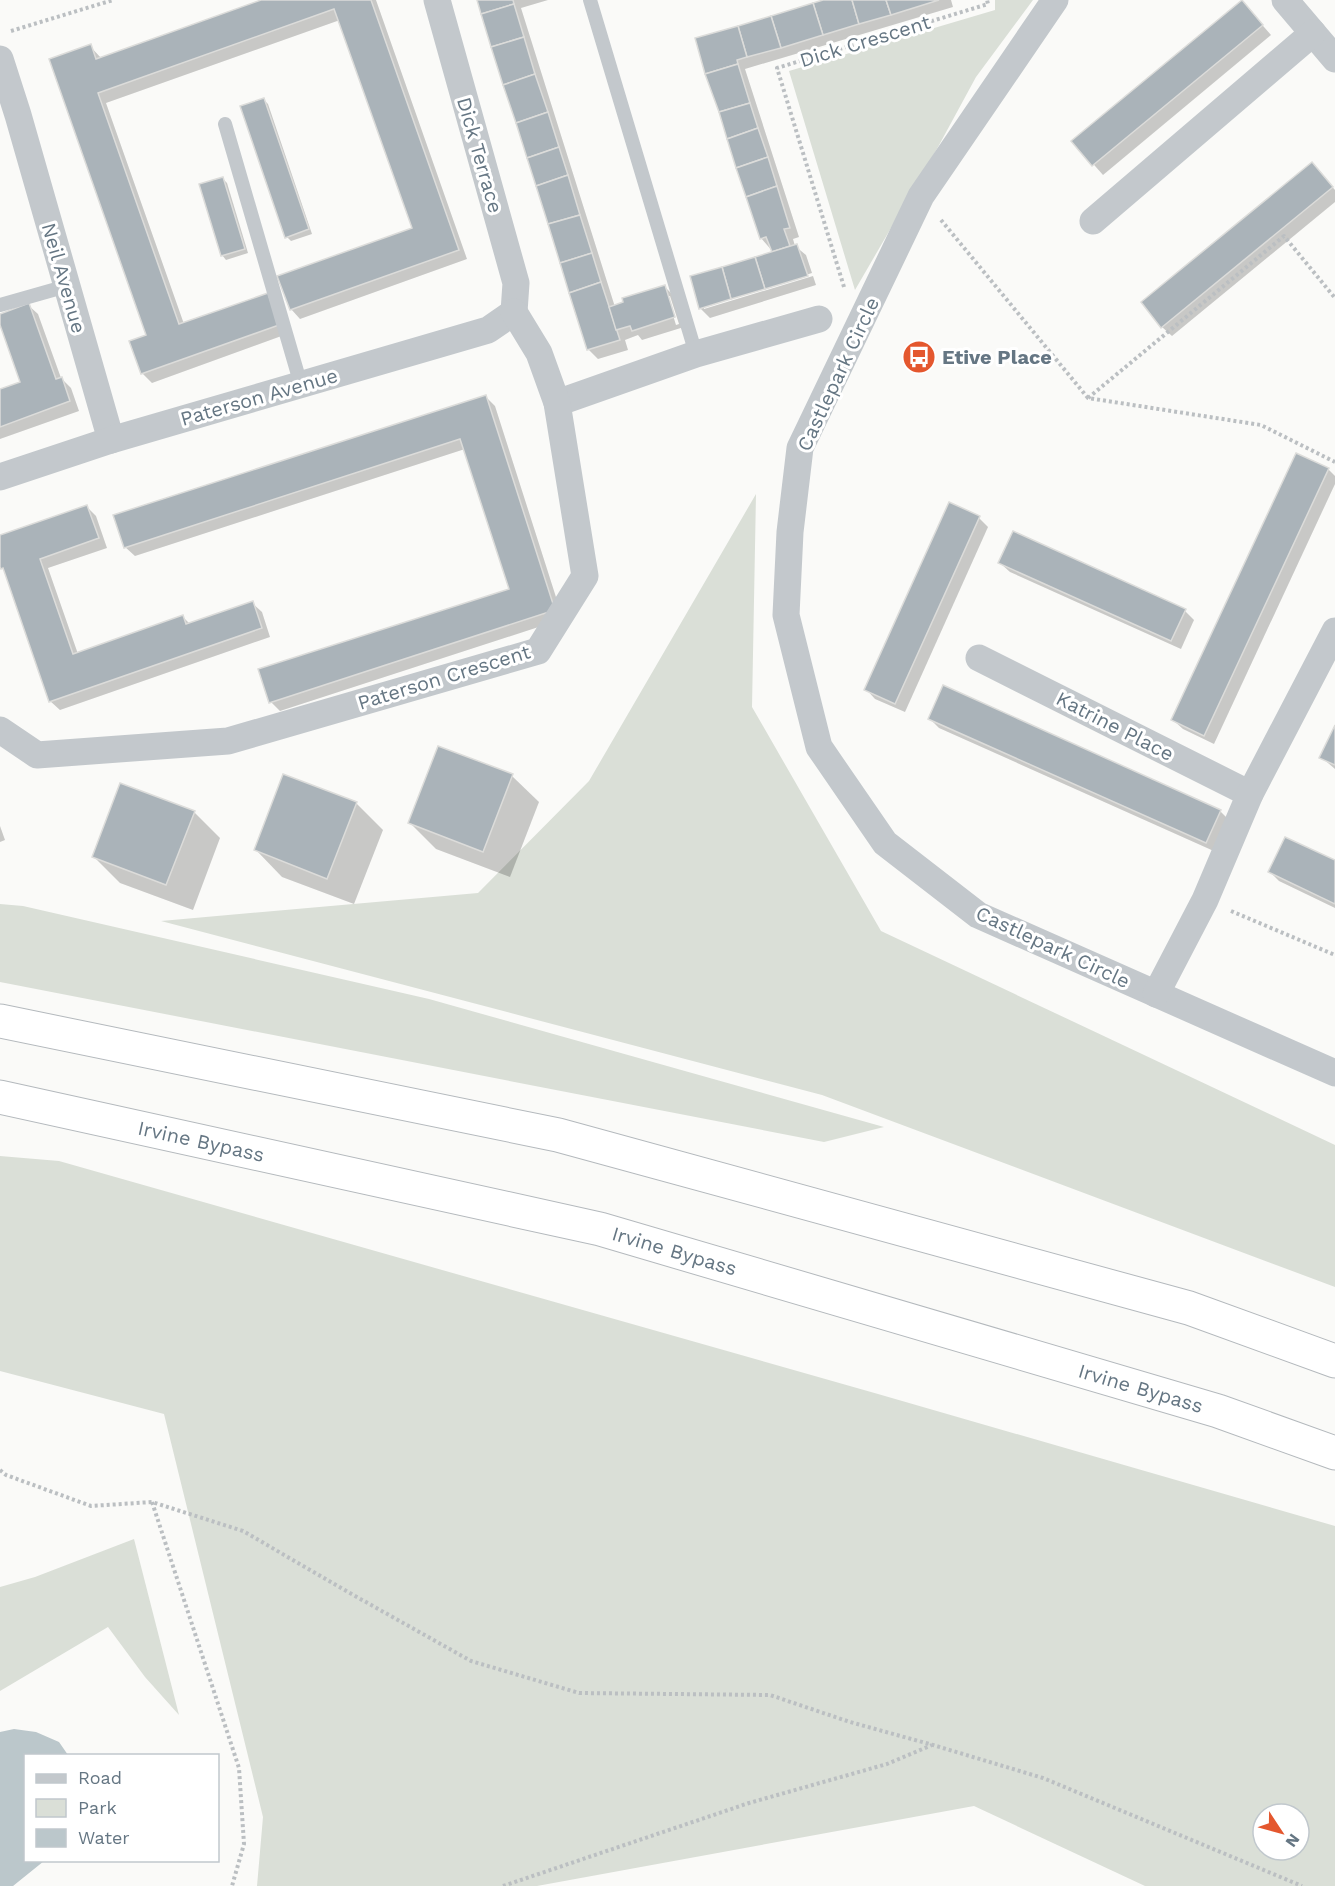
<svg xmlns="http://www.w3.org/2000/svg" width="1335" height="1886" font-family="'Work Sans',sans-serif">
	<rect width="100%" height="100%" fill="#fafaf8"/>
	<g fill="#dadfd7" fill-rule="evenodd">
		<polygon points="995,0 1033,0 976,77 938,147 855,290 789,71 995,10"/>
		<polygon points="756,494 752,707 881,931 1335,1145 1335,1287 822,1095 161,921 478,893 589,781"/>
		<polygon points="0,904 23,906 429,999 884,1127 824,1142 0,982"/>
		<path d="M0,1156l59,5 819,233 457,132v360h-190l-171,-80 -437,80h-280l6,-69 -99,-403 -164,-43zM1263,1814h36v36h-36z"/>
		<polygon points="134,1539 179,1715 145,1677 108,1627 0,1691 0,1587 35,1577"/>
	</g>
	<polygon fill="#bbc7cb" points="14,1729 36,1732 59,1742 68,1755 26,1756 26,1860 44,1861 13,1886 0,1886 0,1732"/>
	<g fill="#0003" fill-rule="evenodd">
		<polygon points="265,0 376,0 467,259 300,319 291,309 414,229 340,20 106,103 184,324 267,295 287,334 152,383 142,373 148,336 51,60 90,46 101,58"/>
		<path d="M478,0h70l-27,8 94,299 50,-20 9,9 10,31 -42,13 -4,-5 -13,5 3,10 -30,9 -10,-10zM667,296h3l9,28 -3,1z"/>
		<polygon points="829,0 951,0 953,7 745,69 799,237 793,239 795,246 806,255 812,273 704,306 704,309 813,276 816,285 710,318 700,308 774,253 761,238 706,74"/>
		<polygon points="1242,2 1271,35 1103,175 1073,141"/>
		<polygon points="263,99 268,104 312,234 291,241 287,237"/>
		<polygon points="1312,164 1335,190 1335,202 1172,336 1162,327"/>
		<polygon points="222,178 227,183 248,253 226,260 222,255"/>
		<polygon points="28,305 38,314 61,378 71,388 79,411 0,439 0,391 22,383 0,321 0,315"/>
		<polygon points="485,396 495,406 563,619 280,711 271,702 510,590 465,449 135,556 125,547"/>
		<polygon points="1328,469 1335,476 1335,484 1214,744 1183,729 1173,720"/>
		<polygon points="87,507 96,516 107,548 48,568 78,654 183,617 190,624 252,603 262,612 270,637 60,710 50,701 6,572 0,562 0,536"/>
		<polygon points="979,518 988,527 905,712 875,699 866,689"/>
		<polygon points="1000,563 1185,611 1194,620 1181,649 1010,572"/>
		<polygon points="930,719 1220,811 1230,821 1216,852 939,728"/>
		<polygon points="1335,728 1335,769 1321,757"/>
		<polygon points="512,776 539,802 510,877 436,849 410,823"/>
		<polygon points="356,803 383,830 354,904 282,877 256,850"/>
		<polygon points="194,812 220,838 193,910 120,883 94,857"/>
		<polygon points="0,826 5,840 0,842"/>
		<polygon points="1335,862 1335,908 1279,881 1270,872"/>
	</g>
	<g fill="#aab3b9" stroke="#dcdcda" stroke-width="1.5">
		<polygon points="261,0 371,0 459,250 290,310 277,276 412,228 334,9 98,93 179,324 268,293 279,325 141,374 129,341 146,335 49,59 91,44 96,59"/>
		<polygon points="477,0 513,0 514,4 481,14"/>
		<polygon points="823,0 852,0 859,24 823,35 813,3"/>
		<polygon points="852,0 886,0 891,15 859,24"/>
		<polygon points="886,0 939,0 891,15"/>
		<polygon points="1242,0 1263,25 1092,166 1071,141"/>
		<polygon points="813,3 823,35 781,48 771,16"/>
		<polygon points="514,4 524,37 491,47 481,14"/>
		<polygon points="771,16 781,48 747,57 738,26"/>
		<polygon points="738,26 747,57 737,60 738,64 705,74 695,38"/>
		<polygon points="524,37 535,74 503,85 491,47"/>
		<polygon points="738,64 750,103 719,112 705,74"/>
		<polygon points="535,74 548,112 516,123 503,85"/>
		<polygon points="264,98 309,229 285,238 240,106"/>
		<polygon points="750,103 758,128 727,139 719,112"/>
		<polygon points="548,112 559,147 527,158 516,123"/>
		<polygon points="758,128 768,157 736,168 727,139"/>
		<polygon points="559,147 568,175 536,186 527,158"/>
		<polygon points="768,157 777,186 746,197 736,168"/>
		<polygon points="1312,162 1333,187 1161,328 1141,302"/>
		<polygon points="568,175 580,215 548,224 536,186"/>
		<polygon points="223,177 245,249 221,256 199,184"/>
		<polygon points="777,186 790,228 784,229 790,246 772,252 766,237 760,239 746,197"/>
		<polygon points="580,215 592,253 560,263 548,224"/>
		<polygon points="797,244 808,276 765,289 755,257"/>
		<polygon points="592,253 601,282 569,293 560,263"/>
		<polygon points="755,257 765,289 731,299 722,267"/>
		<polygon points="722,267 731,299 699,309 690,276"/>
		<polygon points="601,282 620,340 587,350 569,293"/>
		<polygon points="665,285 675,317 632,331 630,326 616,330 609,307 623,302 622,298"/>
		<polygon points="29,303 56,379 62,377 70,401 0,427 0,389 20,382 0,325 0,314"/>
		<polygon points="486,395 555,610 269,703 258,669 509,589 460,439 124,548 113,515"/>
		<polygon points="1296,453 1329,468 1204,736 1171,720"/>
		<polygon points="949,502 980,516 895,704 864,690"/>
		<polygon points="87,505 99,538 40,559 73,654 183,615 186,624 253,601 262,628 49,702 3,568 1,569 0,567 0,535"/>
		<polygon points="1013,531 1186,609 1171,641 998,563"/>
		<polygon points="943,685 1221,810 1206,843 928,719"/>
		<polygon points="1335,725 1335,765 1319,758"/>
		<polygon points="438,746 513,774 483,852 408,823"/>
		<polygon points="283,774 357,802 327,879 254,850"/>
		<polygon points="120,783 195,811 166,885 92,857"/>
		<polygon points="1285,837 1335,860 1335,904 1268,872"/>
	</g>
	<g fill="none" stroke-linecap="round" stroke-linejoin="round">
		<defs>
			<g id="trunk">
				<polyline points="0,1021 558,1135 1189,1308 1335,1361"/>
				<path id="s1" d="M0,1097l600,132 618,182 117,42"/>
			</g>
		</defs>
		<use href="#trunk" stroke="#b4b9bd" stroke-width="35"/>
		<g stroke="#bbbfc2" stroke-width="4" stroke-dasharray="3 3" stroke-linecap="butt">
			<polyline points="11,31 113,0"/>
			<polyline points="941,220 1088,398 1261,425 1335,462"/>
			<polyline points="844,287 777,68 988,4 987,0"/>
			<polyline points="1088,398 1284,236 1335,298"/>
			<polyline points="1231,911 1335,955"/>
			<polyline points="0,1470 6,1475 91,1506 152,1502 243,1531 348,1592 471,1661 579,1693 770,1695 850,1722 933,1745 1043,1778 1302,1886"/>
			<polyline points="152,1502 239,1768 244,1844 232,1886"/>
			<polyline points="503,1886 749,1803 887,1764 932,1745"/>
		</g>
		<g stroke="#c3c8cc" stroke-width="14">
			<polyline points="590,0 696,354"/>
			<polyline points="225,124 301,385"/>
			<polyline points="0,305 67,286"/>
		</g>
		<g stroke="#c3c8cc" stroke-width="27">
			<polyline points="437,0 516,283 514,312"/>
			<polyline points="1055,0 921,196 800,448 790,532 786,615 819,747 885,843 978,915 1335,1073"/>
			<polyline points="1285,0 1335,59"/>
			<polyline points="0,59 18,115 111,440"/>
			<polyline points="1093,221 1313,33"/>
			<polyline points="557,403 696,354 819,319"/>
			<polyline points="0,477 111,440 488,330 514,312"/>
			<polyline points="979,658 1250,794"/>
			<polyline points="0,730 37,755 228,741 538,651 585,576 557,403 539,353 514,312"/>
			<polyline points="1156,994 1205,900 1250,794 1335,631"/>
		</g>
		<use href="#trunk" stroke="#fff" stroke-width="33"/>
	</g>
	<defs>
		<symbol id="bus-disc" viewBox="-11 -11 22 22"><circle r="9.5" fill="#e4572e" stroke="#fff"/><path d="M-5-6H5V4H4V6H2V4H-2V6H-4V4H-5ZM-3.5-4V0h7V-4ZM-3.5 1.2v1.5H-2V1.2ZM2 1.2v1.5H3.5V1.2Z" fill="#fff"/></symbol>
	</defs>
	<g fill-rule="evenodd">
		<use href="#bus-disc" x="900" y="338" width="38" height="38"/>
	</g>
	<g text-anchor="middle" stroke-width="6" stroke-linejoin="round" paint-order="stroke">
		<g font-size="20" fill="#657683" stroke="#fff">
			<text transform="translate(865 41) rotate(-17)" y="7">Dick Crescent</text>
			<text transform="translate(480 155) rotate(74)" y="7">Dick Terrace</text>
			<text transform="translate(64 278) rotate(74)" y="7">Neil Avenue</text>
			<text transform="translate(838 374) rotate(-65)" y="7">Castlepark Circle</text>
			<text transform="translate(259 397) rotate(-16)" y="7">Paterson Avenue</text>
			<text transform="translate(444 677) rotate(-17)" y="7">Paterson Crescent</text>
			<text transform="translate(1115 726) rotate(27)" y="7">Katrine Place</text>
			<text transform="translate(1053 947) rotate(25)" y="7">Castlepark Circle</text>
			<text dy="7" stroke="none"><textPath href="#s1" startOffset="206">Irvine Bypass</textPath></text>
			<text dy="7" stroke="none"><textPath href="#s1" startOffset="692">Irvine Bypass</textPath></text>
			<text dy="7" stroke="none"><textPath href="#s1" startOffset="1178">Irvine Bypass</textPath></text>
		</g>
		<g font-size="20" font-weight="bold" fill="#657683" stroke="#fff" text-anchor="start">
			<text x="942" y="364">Etive Place</text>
		</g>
	</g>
	<rect x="24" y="1754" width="195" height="108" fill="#ffffff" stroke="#c1c8cd" stroke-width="1.5"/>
	<rect x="36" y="1774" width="30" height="9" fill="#c3c8cc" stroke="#c1c8cd" stroke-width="1.5"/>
	<text x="78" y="1784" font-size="18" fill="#657683">Road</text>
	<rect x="36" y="1799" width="30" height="18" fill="#dadfd7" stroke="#c1c8cd" stroke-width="1.5"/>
	<text x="78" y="1814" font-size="18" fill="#657683">Park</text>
	<rect x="36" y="1829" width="30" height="18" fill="#bbc7cb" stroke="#c1c8cd" stroke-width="1.5"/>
	<text x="78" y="1844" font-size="18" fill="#657683">Water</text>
	<g transform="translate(1281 1832) rotate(126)"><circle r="28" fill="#ffffff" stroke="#c1c8cd" stroke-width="1.5"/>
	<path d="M0-4.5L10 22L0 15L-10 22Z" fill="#e4572e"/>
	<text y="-9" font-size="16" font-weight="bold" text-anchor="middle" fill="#657683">N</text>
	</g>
</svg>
